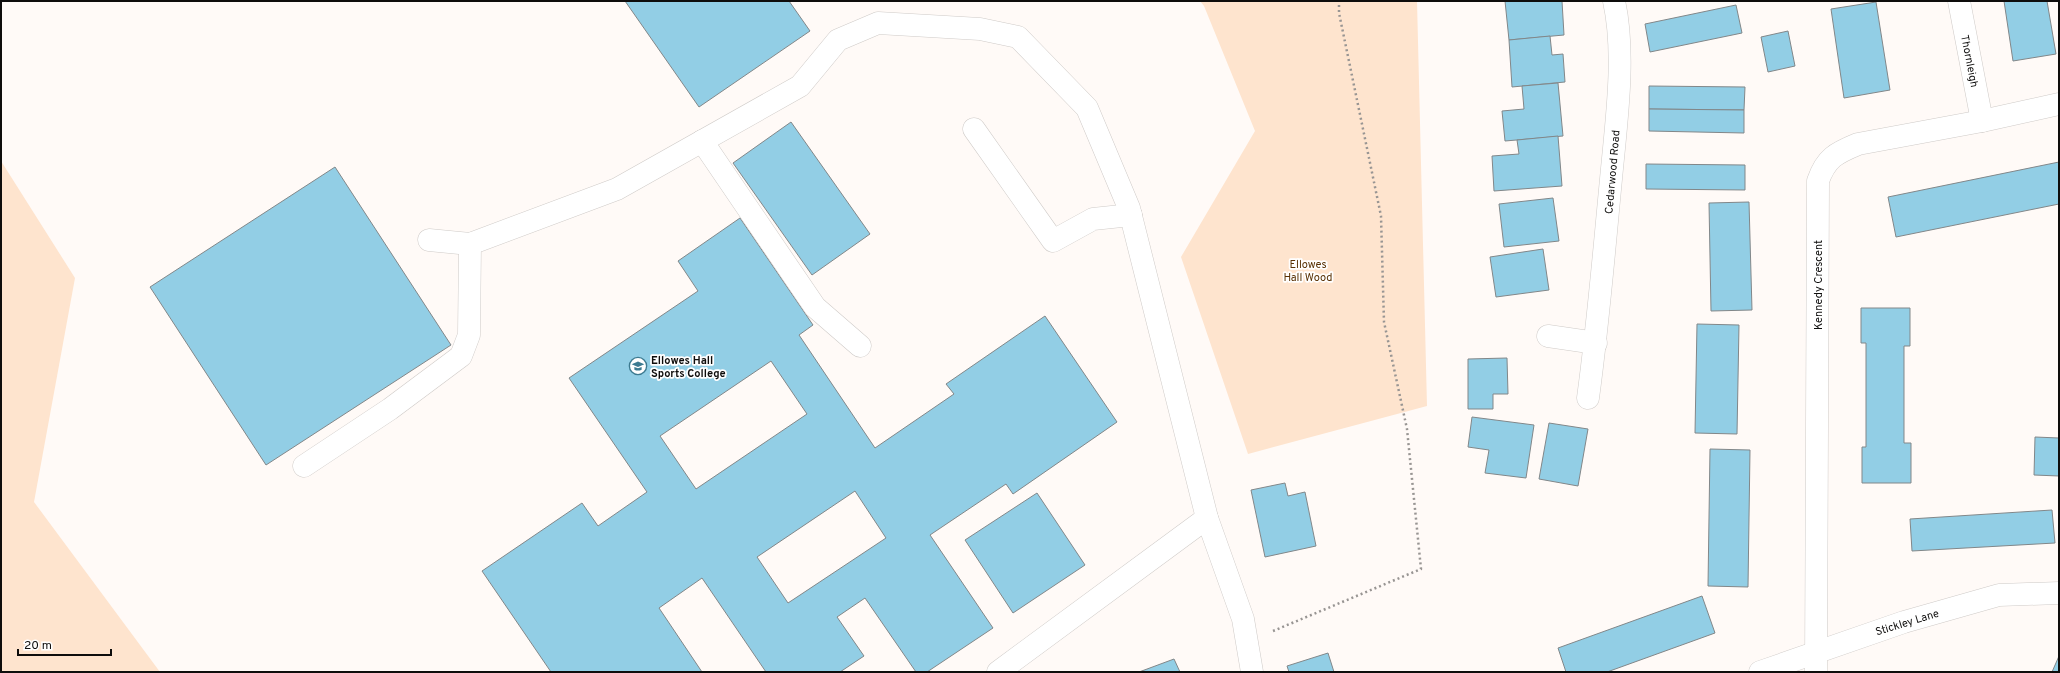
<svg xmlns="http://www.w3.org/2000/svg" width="2060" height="673" font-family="Overpass,sans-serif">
	<rect width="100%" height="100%" fill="#fffaf7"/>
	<g fill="#fee4ce">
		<polygon points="1200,1 1417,1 1427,406 1248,454 1181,257 1255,131 1204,6"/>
		<polygon points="1,161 75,278 34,502 160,672 1,672"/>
	</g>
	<g fill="#92cee5" stroke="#828789" fill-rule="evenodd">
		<polygon points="625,1 789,1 810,31 699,107"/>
		<polygon points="1505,1 1562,1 1564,35 1509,40"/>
		<polygon points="2004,1 2047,1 2056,54 2013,61"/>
		<polygon points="1876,2 1890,90 1844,98 1831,9"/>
		<polygon points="1736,5 1742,33 1650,52 1645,24"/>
		<polygon points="1788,31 1795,66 1768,72 1761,37"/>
		<polygon points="1550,36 1552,55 1563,54 1565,82 1512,87 1509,40"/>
		<polygon points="1558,83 1563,136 1505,141 1502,111 1524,109 1522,86"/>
		<polygon points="1649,86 1745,87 1744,110 1649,109"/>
		<polygon points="1649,109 1744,110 1744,133 1649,131"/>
		<polygon points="791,122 870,234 812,275 733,163"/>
		<polygon points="1558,136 1562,186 1494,191 1492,156 1519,154 1517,140"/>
		<polygon points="2059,162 2059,204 1896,237 1888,197"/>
		<polygon points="1646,164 1745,165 1745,190 1646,189"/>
		<polygon points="335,167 451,345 266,465 150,287"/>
		<polygon points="1553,198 1559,241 1504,247 1499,204"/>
		<polygon points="1749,202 1752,310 1711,311 1709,203"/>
		<path d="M740,218l73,107 -14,10 76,113 79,-54 -8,-10 99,-68 72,106 -104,72 -7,-10 -76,51 63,93 -66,44h-11l-51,-74 -28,19 27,39 -24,16h-74l-64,-94 -43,30 43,64h-151l-69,-101 100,-68 16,23 49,-34 -78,-114 129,-87 -20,-30zM771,361l36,53 -111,75 -36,-53zM855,491l31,47 -98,65 -31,-46z"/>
		<polygon points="1543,249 1549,290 1496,297 1490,257"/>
		<polygon points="1861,308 1910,308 1910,346 1904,346 1904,443 1911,443 1911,483 1862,483 1862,447 1866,447 1866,343 1861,343"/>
		<polygon points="1697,324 1739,325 1737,434 1695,433"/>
		<polygon points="1507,358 1508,394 1493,394 1493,409 1468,409 1468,359"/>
		<polygon points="1472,417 1534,425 1526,478 1485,473 1489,450 1468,447"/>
		<polygon points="1549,423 1588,429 1578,486 1539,479"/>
		<polygon points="2035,437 2059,438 2059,476 2034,475"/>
		<polygon points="1710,449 1750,450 1748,587 1708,586"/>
		<polygon points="1285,483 1288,496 1305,492 1316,546 1265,557 1251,490"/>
		<polygon points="1037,493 1085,565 1013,613 965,540"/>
		<polygon points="2052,510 2055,543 1912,551 1910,519"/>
		<polygon points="1702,596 1715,633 1607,672 1566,672 1558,648"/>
		<polygon points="1328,653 1334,672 1289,672 1287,666"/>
		<polygon points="2059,656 2059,672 2052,672"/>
		<polygon points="1174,659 1180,672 1139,672"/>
	</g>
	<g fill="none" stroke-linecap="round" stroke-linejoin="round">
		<defs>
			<g id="minor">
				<polyline points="1959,1 1982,121"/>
				<polyline points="974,129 1053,241 1093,219 1131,215"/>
				<polyline points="702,141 815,307 860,346"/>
				<polyline points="429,240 470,244 617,189 800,86 838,40 878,23 980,29 1018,37 1087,108 1129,208 1207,518"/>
				<polyline points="1548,336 1596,343"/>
				<path d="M1588,398c10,-73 16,-146 23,-219 5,-55 15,-124 3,-178"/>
				<polyline points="304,466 390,409 461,356 469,335 470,244"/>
				<polyline points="998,672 1207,518 1243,619 1252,672"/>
				<polyline points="1760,672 1904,622 1999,595 2059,593"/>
				<path d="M1816,672l2,-491c8,-23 18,-28 40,-37l124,-23 77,-17"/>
			</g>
		</defs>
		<use href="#minor" stroke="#cfcbc8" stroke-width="23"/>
		<polyline stroke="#989593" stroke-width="2.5" stroke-dasharray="2 3" stroke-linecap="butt" points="1273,631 1421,569 1407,429 1384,322 1381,216 1339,13 1339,1"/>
		<use href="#minor" stroke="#fff" stroke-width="22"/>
	</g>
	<defs>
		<symbol id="school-ring" viewBox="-11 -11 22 22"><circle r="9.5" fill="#fff" stroke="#3c7a90" stroke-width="1.5"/><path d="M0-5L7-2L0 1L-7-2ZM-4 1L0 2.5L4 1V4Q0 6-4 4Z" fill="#3c7a90"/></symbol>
	</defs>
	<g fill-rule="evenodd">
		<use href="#school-ring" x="628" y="356" width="20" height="20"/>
	</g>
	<g text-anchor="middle" stroke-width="3.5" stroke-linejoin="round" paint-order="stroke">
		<g font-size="11" fill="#0e0d0c" stroke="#fff">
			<text transform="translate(1970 61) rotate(79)" y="4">Thornleigh</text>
			<text transform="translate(1612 172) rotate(-85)" y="4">Cedarwood Road</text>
			<text transform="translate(1818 285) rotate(-90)" y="4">Kennedy Crescent</text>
			<text transform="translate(1907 622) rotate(-17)" y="4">Stickley Lane</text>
		</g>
		<g font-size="11" fill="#593104" stroke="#fff">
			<text x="1308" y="268">Ellowes<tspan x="1308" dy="13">Hall Wood</tspan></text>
		</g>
		<g font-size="11" font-weight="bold" fill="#0e0d0c" stroke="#fff" text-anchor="start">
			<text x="651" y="364">Ellowes Hall<tspan x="651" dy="13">Sports College</tspan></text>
		</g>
	</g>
	<rect width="2060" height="673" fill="none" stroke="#0e0d0c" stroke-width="4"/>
	<path d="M18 649v6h93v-6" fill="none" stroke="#0e0d0c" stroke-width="2"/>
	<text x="24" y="649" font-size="12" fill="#0e0d0c" stroke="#ffffff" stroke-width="3" paint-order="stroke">20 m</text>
</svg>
